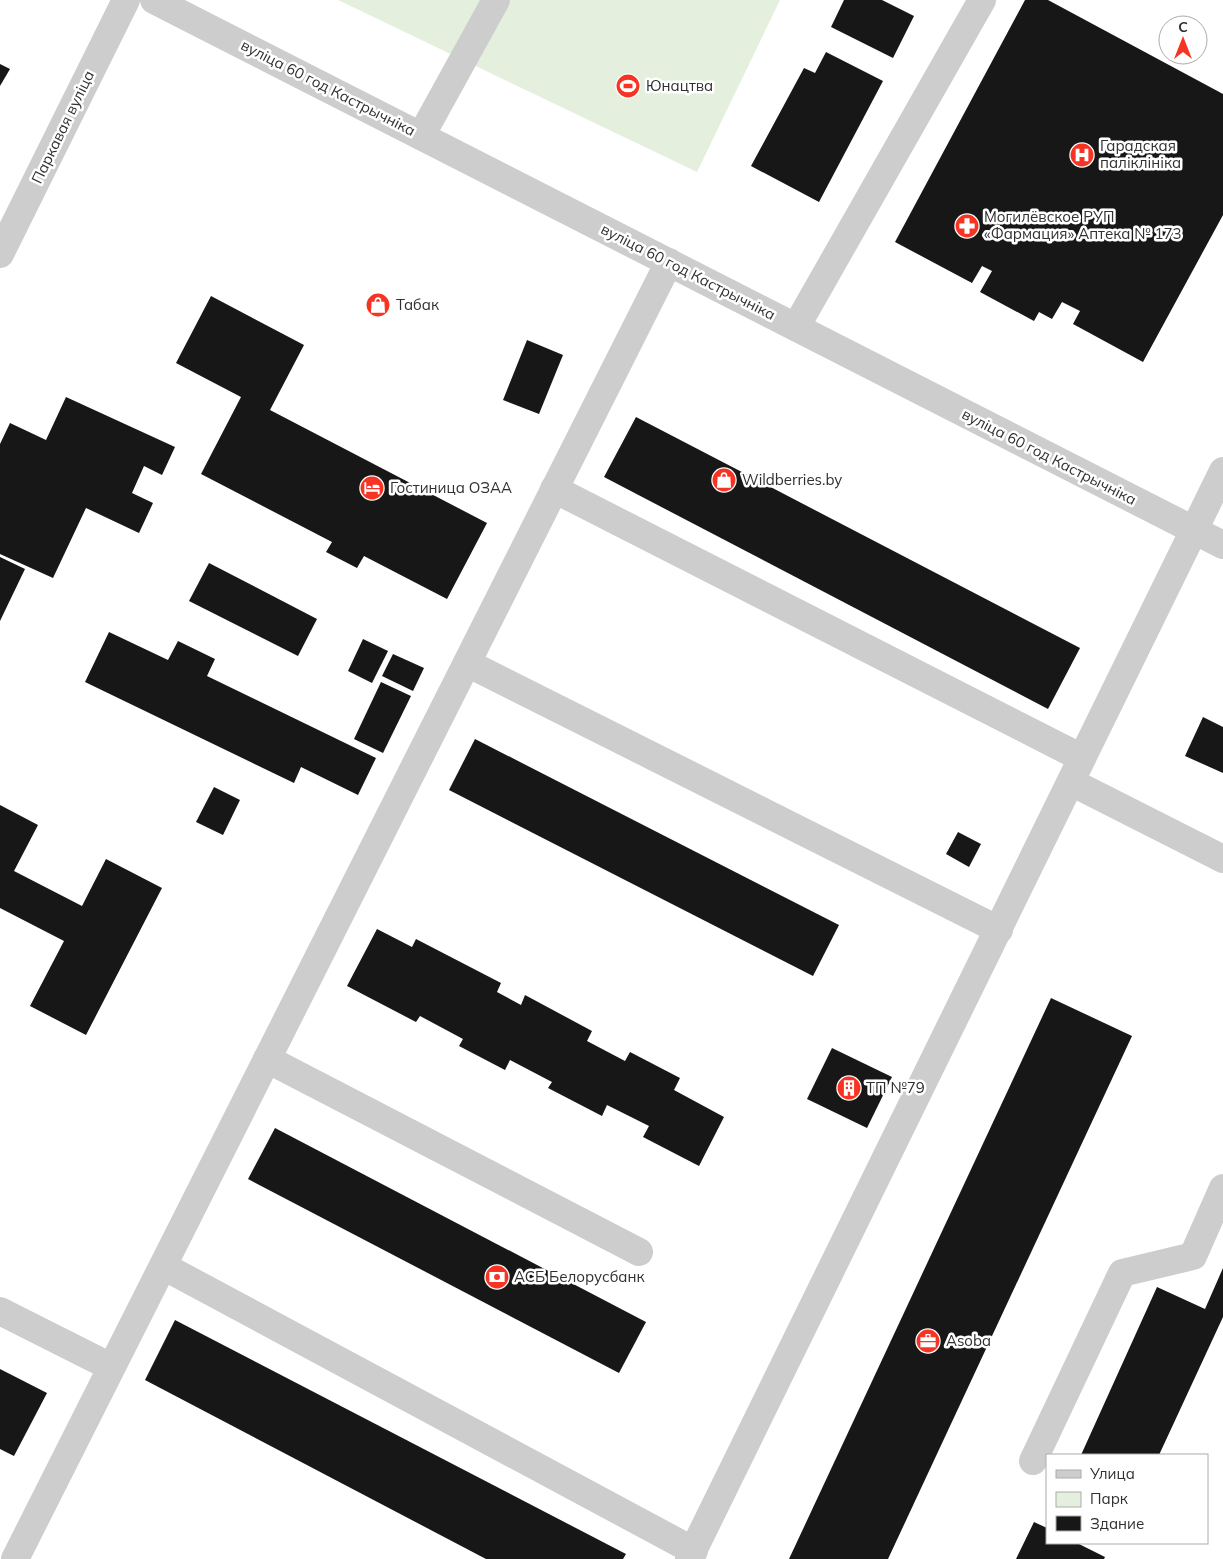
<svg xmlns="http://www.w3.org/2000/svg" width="1223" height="1559" font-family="Mulish,sans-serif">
	<rect width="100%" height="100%" fill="#fff"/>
	<polygon fill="#e4efdd" points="338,0 780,0 697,172"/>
	<g fill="#171717">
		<polygon points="844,0 882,0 914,16 893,58 831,27"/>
		<polygon points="1025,0 1048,0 1223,94 1223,215 1143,362 1073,324 1080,311 1062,302 1052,319 1039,312 1034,321 980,292 992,271 982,266 972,283 895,242"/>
		<polygon points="826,52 883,81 819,202 751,166 804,68 815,73"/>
		<polygon points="0,64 10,69 0,86"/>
		<polygon points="211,296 304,345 270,410 487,523 447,599 364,556 357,568 326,552 332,542 201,474 241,397 176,363"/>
		<polygon points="527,340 563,355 539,414 503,400"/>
		<polygon points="66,397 175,447 162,475 144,466 132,493 153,503 139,533 86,508 53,578 0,554 0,444 10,423 46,440"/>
		<polygon points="636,417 1080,648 1048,709 604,477"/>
		<polygon points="0,557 25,569 0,621"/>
		<polygon points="209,563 317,619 298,656 189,601"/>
		<polygon points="109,632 168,660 178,641 215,659 207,676 376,758 358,795 301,767 294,783 85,682"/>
		<polygon points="363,639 388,651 372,683 348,671"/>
		<polygon points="393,654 424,668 413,691 382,676"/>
		<polygon points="381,682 411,696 383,753 354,739"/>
		<polygon points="1203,717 1223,727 1223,773 1185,756"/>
		<polygon points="475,739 839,925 813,976 449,790"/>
		<polygon points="214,787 240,800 223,835 196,822"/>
		<polygon points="0,805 38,825 14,871 82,906 106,859 162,888 86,1035 30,1006 64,941 0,908"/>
		<polygon points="958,832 981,844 969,867 946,854"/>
		<polygon points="377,929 412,947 416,939 501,983 497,992 521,1005 525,995 592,1031 587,1041 625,1061 630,1052 680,1078 674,1090 724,1117 699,1166 643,1137 649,1126 607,1105 602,1116 548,1088 552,1082 510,1060 505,1070 459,1046 463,1039 420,1016 416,1022 347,986"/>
		<polygon points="1051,998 1132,1036 888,1559 789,1559"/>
		<polygon points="832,1048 892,1077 867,1128 807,1099"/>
		<polygon points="275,1128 646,1322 619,1373 248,1179"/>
		<polygon points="1223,1268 1223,1317 1159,1455 1081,1455 1157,1287 1205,1309"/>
		<polygon points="175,1320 626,1554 623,1559 486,1559 145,1380"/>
		<polygon points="0,1369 47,1393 14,1456 0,1449"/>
		<polygon points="1034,1522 1047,1528 1047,1543 1077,1543 1105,1557 1104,1559 1016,1559"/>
	</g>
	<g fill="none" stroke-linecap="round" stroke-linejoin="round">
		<g stroke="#cdcdcd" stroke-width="28">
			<polyline points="154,0 1223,545"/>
			<polyline points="421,136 496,0"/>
			<polyline points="0,254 126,0"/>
			<polyline points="796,327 982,0"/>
			<polyline points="554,489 1082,758"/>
			<polyline points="467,663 999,930"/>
			<polyline points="1071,782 1223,859"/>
			<polyline points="267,1059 639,1252"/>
			<polyline points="163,1266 694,1551"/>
			<polyline points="0,1311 111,1367"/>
			<polyline points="1033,1461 1122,1273 1193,1256 1223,1188"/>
			<polyline points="15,1559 669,262"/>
			<polyline points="689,1559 1223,471"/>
		</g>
	</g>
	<defs>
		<symbol id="stadium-disc" viewBox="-11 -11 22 22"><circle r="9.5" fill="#f73423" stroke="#fff"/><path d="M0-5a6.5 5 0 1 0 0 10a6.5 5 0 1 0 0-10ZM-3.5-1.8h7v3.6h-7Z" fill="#fff"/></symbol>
		<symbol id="hospital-disc" viewBox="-11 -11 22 22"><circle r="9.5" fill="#f73423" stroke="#fff"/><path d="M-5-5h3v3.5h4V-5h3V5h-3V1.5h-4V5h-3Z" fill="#fff"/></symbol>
		<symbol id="pharmacy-disc" viewBox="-11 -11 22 22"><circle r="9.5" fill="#f73423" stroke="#fff"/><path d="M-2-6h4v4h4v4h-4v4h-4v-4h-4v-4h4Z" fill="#fff"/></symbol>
		<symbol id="shop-disc" viewBox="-11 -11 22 22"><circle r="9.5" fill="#f73423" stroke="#fff"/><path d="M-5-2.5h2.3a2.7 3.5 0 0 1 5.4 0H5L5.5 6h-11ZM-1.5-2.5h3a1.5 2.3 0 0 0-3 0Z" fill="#fff"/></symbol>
		<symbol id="hotel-disc" viewBox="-11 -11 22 22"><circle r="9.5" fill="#f73423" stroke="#fff"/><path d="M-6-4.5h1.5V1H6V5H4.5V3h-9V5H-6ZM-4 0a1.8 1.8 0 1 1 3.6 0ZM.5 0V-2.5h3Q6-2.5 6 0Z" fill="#fff"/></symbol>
		<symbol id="building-disc" viewBox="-11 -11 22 22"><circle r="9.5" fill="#f73423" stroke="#fff"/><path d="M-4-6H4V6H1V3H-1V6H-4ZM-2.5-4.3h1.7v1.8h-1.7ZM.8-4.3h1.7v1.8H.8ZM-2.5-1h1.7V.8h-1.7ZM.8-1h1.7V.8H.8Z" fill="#fff"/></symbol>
		<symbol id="bank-disc" viewBox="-11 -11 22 22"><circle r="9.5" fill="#f73423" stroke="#fff"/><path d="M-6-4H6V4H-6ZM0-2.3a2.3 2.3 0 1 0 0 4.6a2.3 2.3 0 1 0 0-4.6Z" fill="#fff"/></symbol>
		<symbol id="office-disc" viewBox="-11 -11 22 22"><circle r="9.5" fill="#f73423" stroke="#fff"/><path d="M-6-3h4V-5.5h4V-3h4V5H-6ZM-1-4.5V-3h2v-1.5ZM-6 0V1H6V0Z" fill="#fff"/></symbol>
	</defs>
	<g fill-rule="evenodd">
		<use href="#stadium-disc" x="614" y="72" width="28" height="28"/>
		<use href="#hospital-disc" x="1068" y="141" width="28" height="28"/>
		<use href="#pharmacy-disc" x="953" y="212" width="28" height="28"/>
		<use href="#shop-disc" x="364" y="291" width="28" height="28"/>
		<use href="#shop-disc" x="710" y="466" width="28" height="28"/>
		<use href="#hotel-disc" x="358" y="474" width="28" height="28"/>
		<use href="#building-disc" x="835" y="1074" width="28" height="28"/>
		<use href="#bank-disc" x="483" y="1263" width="28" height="28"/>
		<use href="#office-disc" x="914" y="1327" width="28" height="28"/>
	</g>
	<g text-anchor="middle" stroke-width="5" stroke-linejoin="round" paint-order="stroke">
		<g font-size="15" fill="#303030" stroke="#fff" text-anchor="start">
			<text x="646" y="91">Юнацтва</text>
			<text x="1100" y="151">Гарадская<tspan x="1100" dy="17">паліклініка</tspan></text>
			<text x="984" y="222">Могилёвское РУП<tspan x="984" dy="17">«Фармация» Аптека № 173</tspan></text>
			<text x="396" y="310">Табак</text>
			<text x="742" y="485">Wildberries.by</text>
			<text x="390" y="493">Гостиница ОЗАА</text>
			<text x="866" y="1093">ТП №79</text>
			<text x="514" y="1282">АСБ Белорусбанк</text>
			<text x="946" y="1346">Asoba</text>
		</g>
		<g font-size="15" fill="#303030" stroke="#fff">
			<text transform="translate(328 88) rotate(27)" y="5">вуліца 60 год Кастрычніка</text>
			<text transform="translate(63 127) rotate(-64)" y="5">Паркавая вуліца</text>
			<text transform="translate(688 272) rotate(27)" y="5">вуліца 60 год Кастрычніка</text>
			<text transform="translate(1049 457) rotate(27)" y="5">вуліца 60 год Кастрычніка</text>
		</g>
	</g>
	<rect x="1046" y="1454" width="162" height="90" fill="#ffffff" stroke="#acacac"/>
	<rect x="1056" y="1470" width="25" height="8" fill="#cdcdcd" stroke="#acacac"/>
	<text x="1090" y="1479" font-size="15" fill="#303030">Улица</text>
	<rect x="1056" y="1492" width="25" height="15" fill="#e4efdd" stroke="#acacac"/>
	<text x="1090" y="1504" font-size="15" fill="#303030">Парк</text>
	<rect x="1056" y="1516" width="25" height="15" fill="#171717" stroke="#acacac"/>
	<text x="1090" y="1529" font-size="15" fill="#303030">Здание</text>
	<g transform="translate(1183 40)"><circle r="24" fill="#ffffff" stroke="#acacac"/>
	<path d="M0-4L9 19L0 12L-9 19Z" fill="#f73423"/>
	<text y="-8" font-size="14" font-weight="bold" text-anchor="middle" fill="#303030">С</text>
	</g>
</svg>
